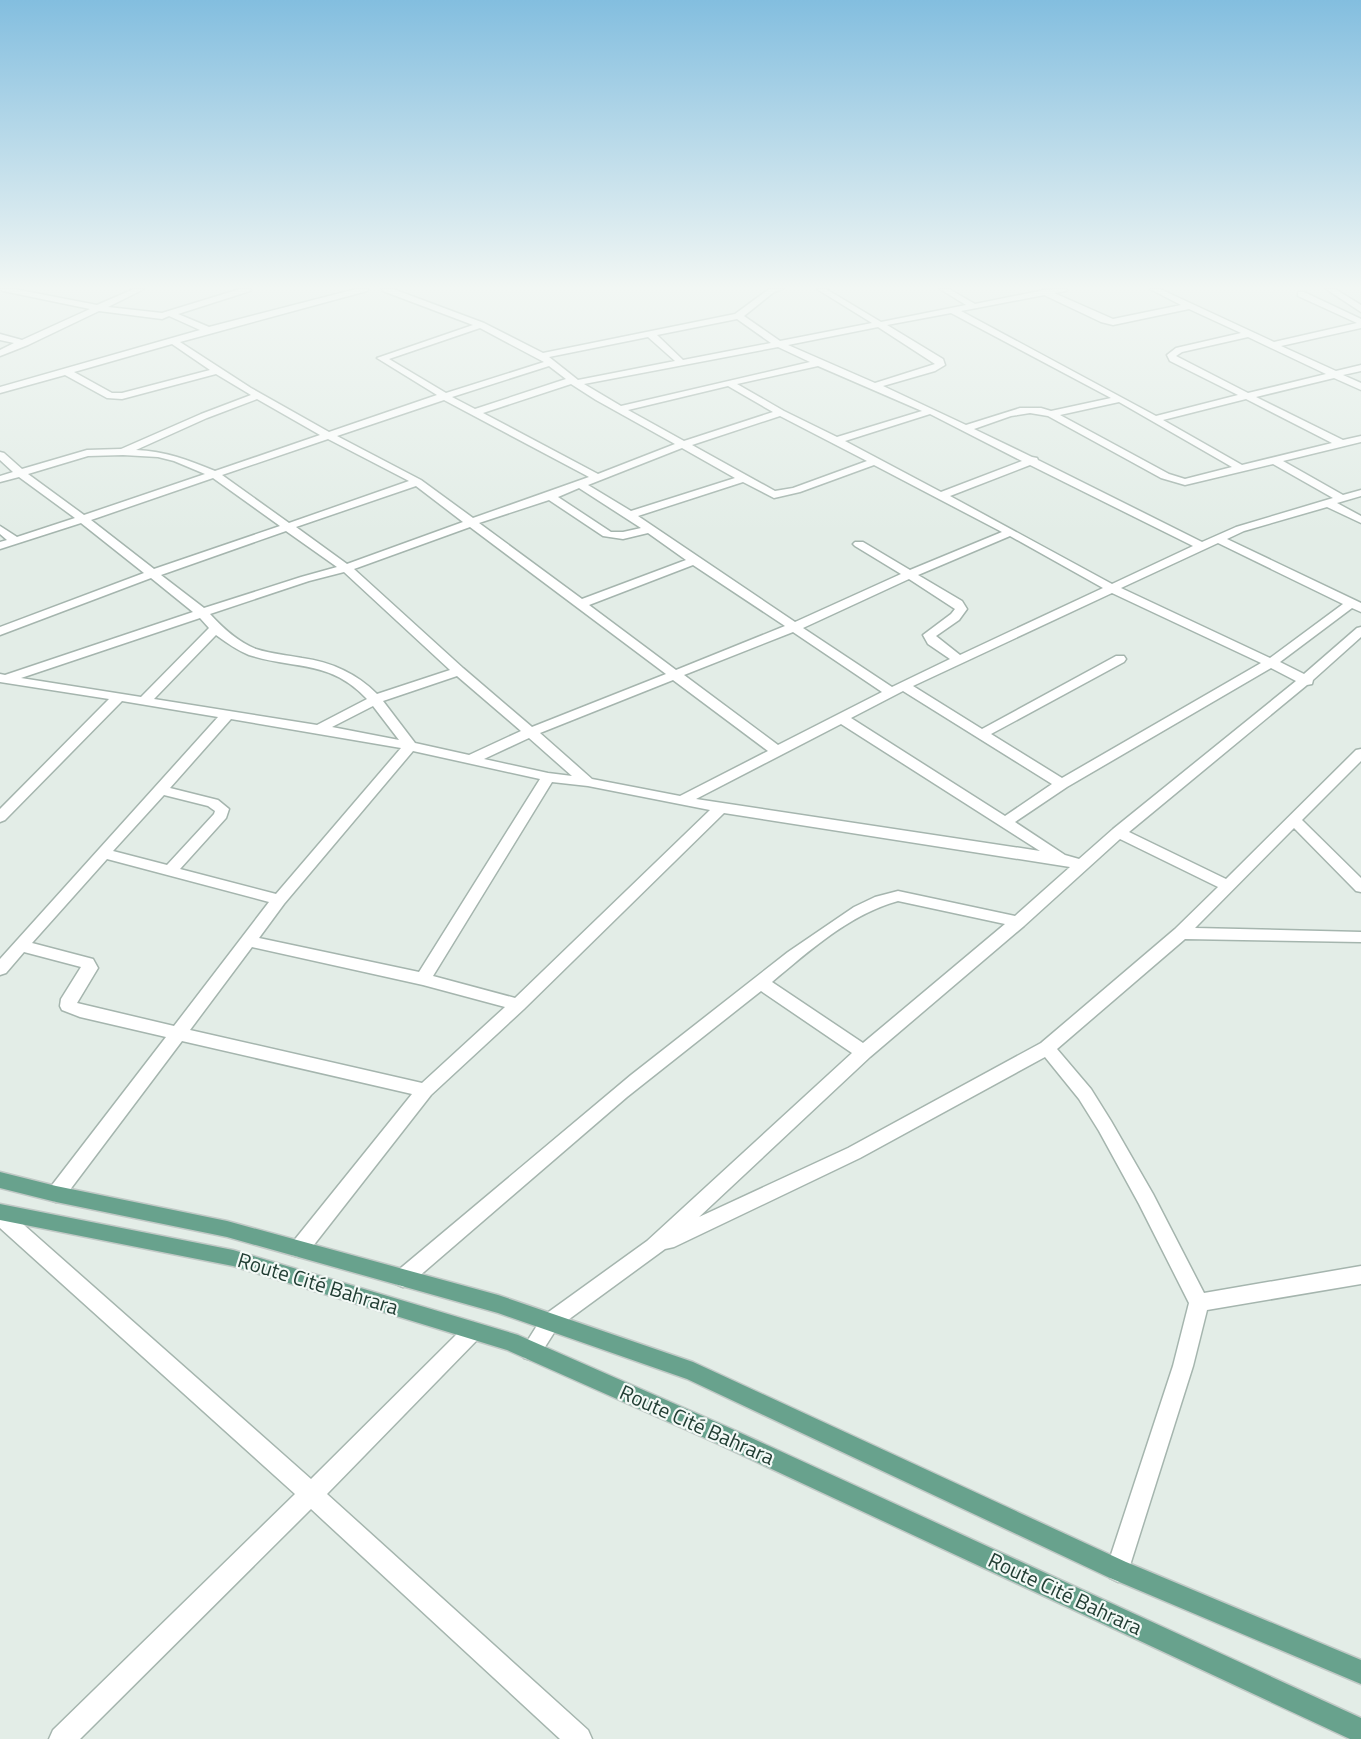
<svg xmlns="http://www.w3.org/2000/svg" width="1361" height="1739" font-family="'Titillium Web',sans-serif">
	<rect width="100%" height="100%" fill="#e3ede7"/>
	<g fill="none" stroke-linecap="round" stroke-linejoin="round">
		<defs>
			<g id="minor">
				<path d="M0,289h14l83,16 37,-16h10l-36,18 54,6 78,-24h11l-1,2 -72,23 31,13 147,-38h12l-1,2 -187,51 71,46 78,44 108,-37 -60,-37 96,-33 -90,-34 -1,-2h11l91,34 59,30 192,-39 34,-25h14l-9,3 -30,24 36,25 92,-18 -55,-34h9l55,33 85,-17 -26,-16h9l26,15 69,-14 23,-1 -1,2 -12,2 59,26 68,-14 -31,-16h10l114,53 83,-19 -59,-27v-4h6l57,27v9l-80,18 55,25 25,-6v6l-18,4 18,8v7l-27,-12 -78,19 87,43 18,-4v6l-78,19 60,34 18,-5v6l-24,7 24,13v7l-34,-16 -83,24 -17,8 134,64v9l-9,-4 -72,54 24,12 53,-46 4,-1v10l-48,43 -1,4 -5,1 -178,147 97,47 130,-129 5,-1v12l-59,59 59,58v14l-5,-1 -62,-63 -99,100 166,4v10l-176,-3 -128,110 34,40 20,32 42,73 51,99 157,-27v18l-154,26 -14,56 -67,212 -8,4 -8,-4 -4,-8 67,-204 16,-63 -50,-99 -40,-73 -20,-32 -34,-42 -185,101 -186,89 -9,2 -108,79 -19,30 -7,2 -7,-2 -3,-7 22,-35 104,-75 205,-188 -91,-62 -134,106 -217,187 -7,3 -7,-3 -3,-6 3,-6 235,-197 157,-123 66,-45 21,-10 23,-6 117,25 55,-49 -346,-54 -200,196 -93,86 -125,160 -7,2 -7,-2 -3,-6 3,-6 120,-149 -230,-53 -119,158 -7,3 -7,-3 -2,-5 2,-5 117,-152 -86,-20 -18,-7 -2,-4 1,-7 20,-32 -57,-15 -18,21 -6,2v-16l218,-242 -96,-16 -117,119 -5,2v-13l109,-110 -109,-17v-8l5,1 188,-63 -42,-34 -151,57v-8l144,-54 -63,-50 -81,26v-7l7,-2 -7,-6v-8l17,11 58,-19 -56,-41 -19,5v-6l13,-4 -13,-12v-8l4,1 18,16 65,-19 34,-1 80,-35 50,-19 -35,-21 -94,25 -15,-1 -42,-23 -65,18v-6l200,-57 -31,-14 -7,3 -63,-8 -71,34 -28,11v-6l14,-7 -14,-3v-6l22,6 68,-31 -87,-18zM1044,295l57,27 12,3 76,-16 52,24 -65,15 -9,7 3,6 68,34 -82,21 -195,-105zM951,313l160,85 -60,13 -10,-3h-21l-54,17 -83,-39 52,-15 10,-6 -2,-6 -56,-34zM737,319l34,24 -88,17 -26,-25zM878,327l57,37 -60,19 -87,-38zM480,328l64,34 -98,31 -57,-34zM648,337l27,24 -97,19 -29,-23zM1248,337l78,37 -78,19 -72,-37 6,-4zM172,344l38,26 -88,23h-10l-38,-21zM778,347l32,15 -189,44 -37,-22zM549,366l17,13 -91,30 -23,-12zM818,366l104,45 -85,26 -53,-26 -47,-27zM571,384l25,16 79,44 -77,30 -115,-61zM728,386l45,26 -89,29 -56,-31zM257,399l63,36 -105,36c-27,-11 -50,-20 -79,-21l71,-32zM1246,399l86,44 -90,22 -79,-45zM444,400l145,77 -116,41 -52,-38 -84,-44zM1119,402l113,65 -47,12 -16,-5 -109,-59zM1030,413l18,3 113,62 24,7 88,-21 60,34 -97,29 -34,15 -164,-82 -1,-2 -5,-1 -58,-28 37,-13zM930,414l92,47 -81,31 -96,-51zM780,416l87,45 -74,27 -18,3 -83,-46zM328,439l81,42 -120,42 -67,-48zM682,448l53,30 -104,33 -43,-26zM123,455l35,2 16,4 31,13 -121,41 -56,-41 60,-18zM874,465l128,67 -92,38 -47,-28h-8l-2,2 2,2 46,28 -106,48 -157,-106 105,-34 31,16 26,-6zM1030,465l163,81 -81,38 -162,-88zM213,478l67,48 -126,43 -63,-49zM416,486l47,36 -116,42 -51,-37zM579,488l62,40 -18,4h-12l-53,-35zM549,500l54,36 20,3 25,-6 38,27 -104,39 -103,-76zM470,527l196,147 -134,53 -69,-59 -109,-99zM286,531l51,36 -36,10 -97,31 -43,-33zM1010,536l93,52 -143,67 -24,-19 23,-16 8,-11 -5,-8 -44,-26zM1218,543l125,61 -73,54 -149,-70zM693,565l92,61 -109,44 -87,-65zM344,572l106,98 -73,24c-21,-21 -46,-32 -75,-36 -15,-3 -31,-4 -46,-9 -18,-7 -33,-21 -46,-35l99,-33zM909,579l46,30 -4,5 -28,21 5,9 22,15 -58,28 -89,-59zM1112,593l149,70 -199,115 -71,-44 133,-72 2,-3 -2,-3h-8l-134,73 -69,-43zM200,618l9,10 -68,69 -120,-19zM793,632l89,60 -104,53 -94,-70zM216,635c11,8 21,15 33,20 46,15 80,4 118,44l-50,26 -163,-26zM1271,668l25,13 -183,148 -34,30 -14,-4 -50,-33 52,-35zM457,676l64,55 -52,24 -54,-12 -32,-42zM673,680l95,71 -88,45 -88,-17 -52,-46zM903,691l149,93 -47,32 -154,-98zM373,706l26,34 -67,-13zM231,719l170,29 -125,146 -96,-25 46,-51 3,-9 -11,-9 -48,-12zM841,724l199,127 -344,-52zM529,738l43,38 -24,-3 -64,-14zM413,751l127,28 -121,193 -160,-34 25,-34zM552,782l36,4 122,24 -195,188 -82,-22zM164,795l44,11 7,5 -1,3 -47,51 -54,-14zM1120,839l98,48 -43,42 -134,114 -193,105 -149,69 171,-160 154,-131zM107,859l162,43 -95,124 -97,-23 21,-35 -5,-9 -61,-16zM898,901l107,23 -142,119 -91,-61c37,-31 78,-68 126,-81zM252,947l171,38 82,22 -83,76 -232,-53z"/>
				<polygon points="1326,289 1335,289 1361,305 1361,312"/>
				<polygon points="0,1208 7,1210 311,1479 466,1325 473,1322 480,1325 483,1331 480,1337 327,1494 588,1730 592,1739 560,1739 311,1509 80,1739 49,1739 53,1730 295,1494 0,1228"/>
			</g>
			<g id="major">
				<polygon points="0,1172 56,1186 227,1221 498,1295 693,1362 1126,1562 1361,1660 1361,1684 1110,1578 687,1379 498,1313 227,1237 56,1202 0,1188"/>
				<polygon points="0,1204 233,1250 518,1335 732,1429 1361,1718 1361,1739 1350,1739 716,1443 507,1350 233,1266 0,1220"/>
			</g>
		</defs>
		<use href="#minor" stroke="#a5b5ae" stroke-width="3"/>
		<use href="#major" stroke="#c1c9c6" stroke-width="3"/>
		<use href="#minor" fill="#fff" fill-rule="evenodd"/>
		<use href="#major" fill="#68a28d" fill-rule="evenodd"/>
	</g>
	<linearGradient id="sky" x2="0" y2="1"><stop stop-color="#83bedf"/><stop offset="0.54" stop-color="#f2f7f4"/><stop offset="1" stop-color="#f2f7f4" stop-opacity="0"/></linearGradient>
	<rect width="1361" height="532" fill="url(#sky)"/>
	<g text-anchor="middle" stroke-width="4.5" stroke-linejoin="round" paint-order="stroke">
		<g font-size="21" fill="#223e34" stroke="#f3f9f6">
			<text transform="translate(318 1284) rotate(17)" y="7">Route Cité Bahrara</text>
			<text transform="translate(697 1425) rotate(24)" y="7">Route Cité Bahrara</text>
			<text transform="translate(1065 1594) rotate(25)" y="7">Route Cité Bahrara</text>
		</g>
	</g>
</svg>
